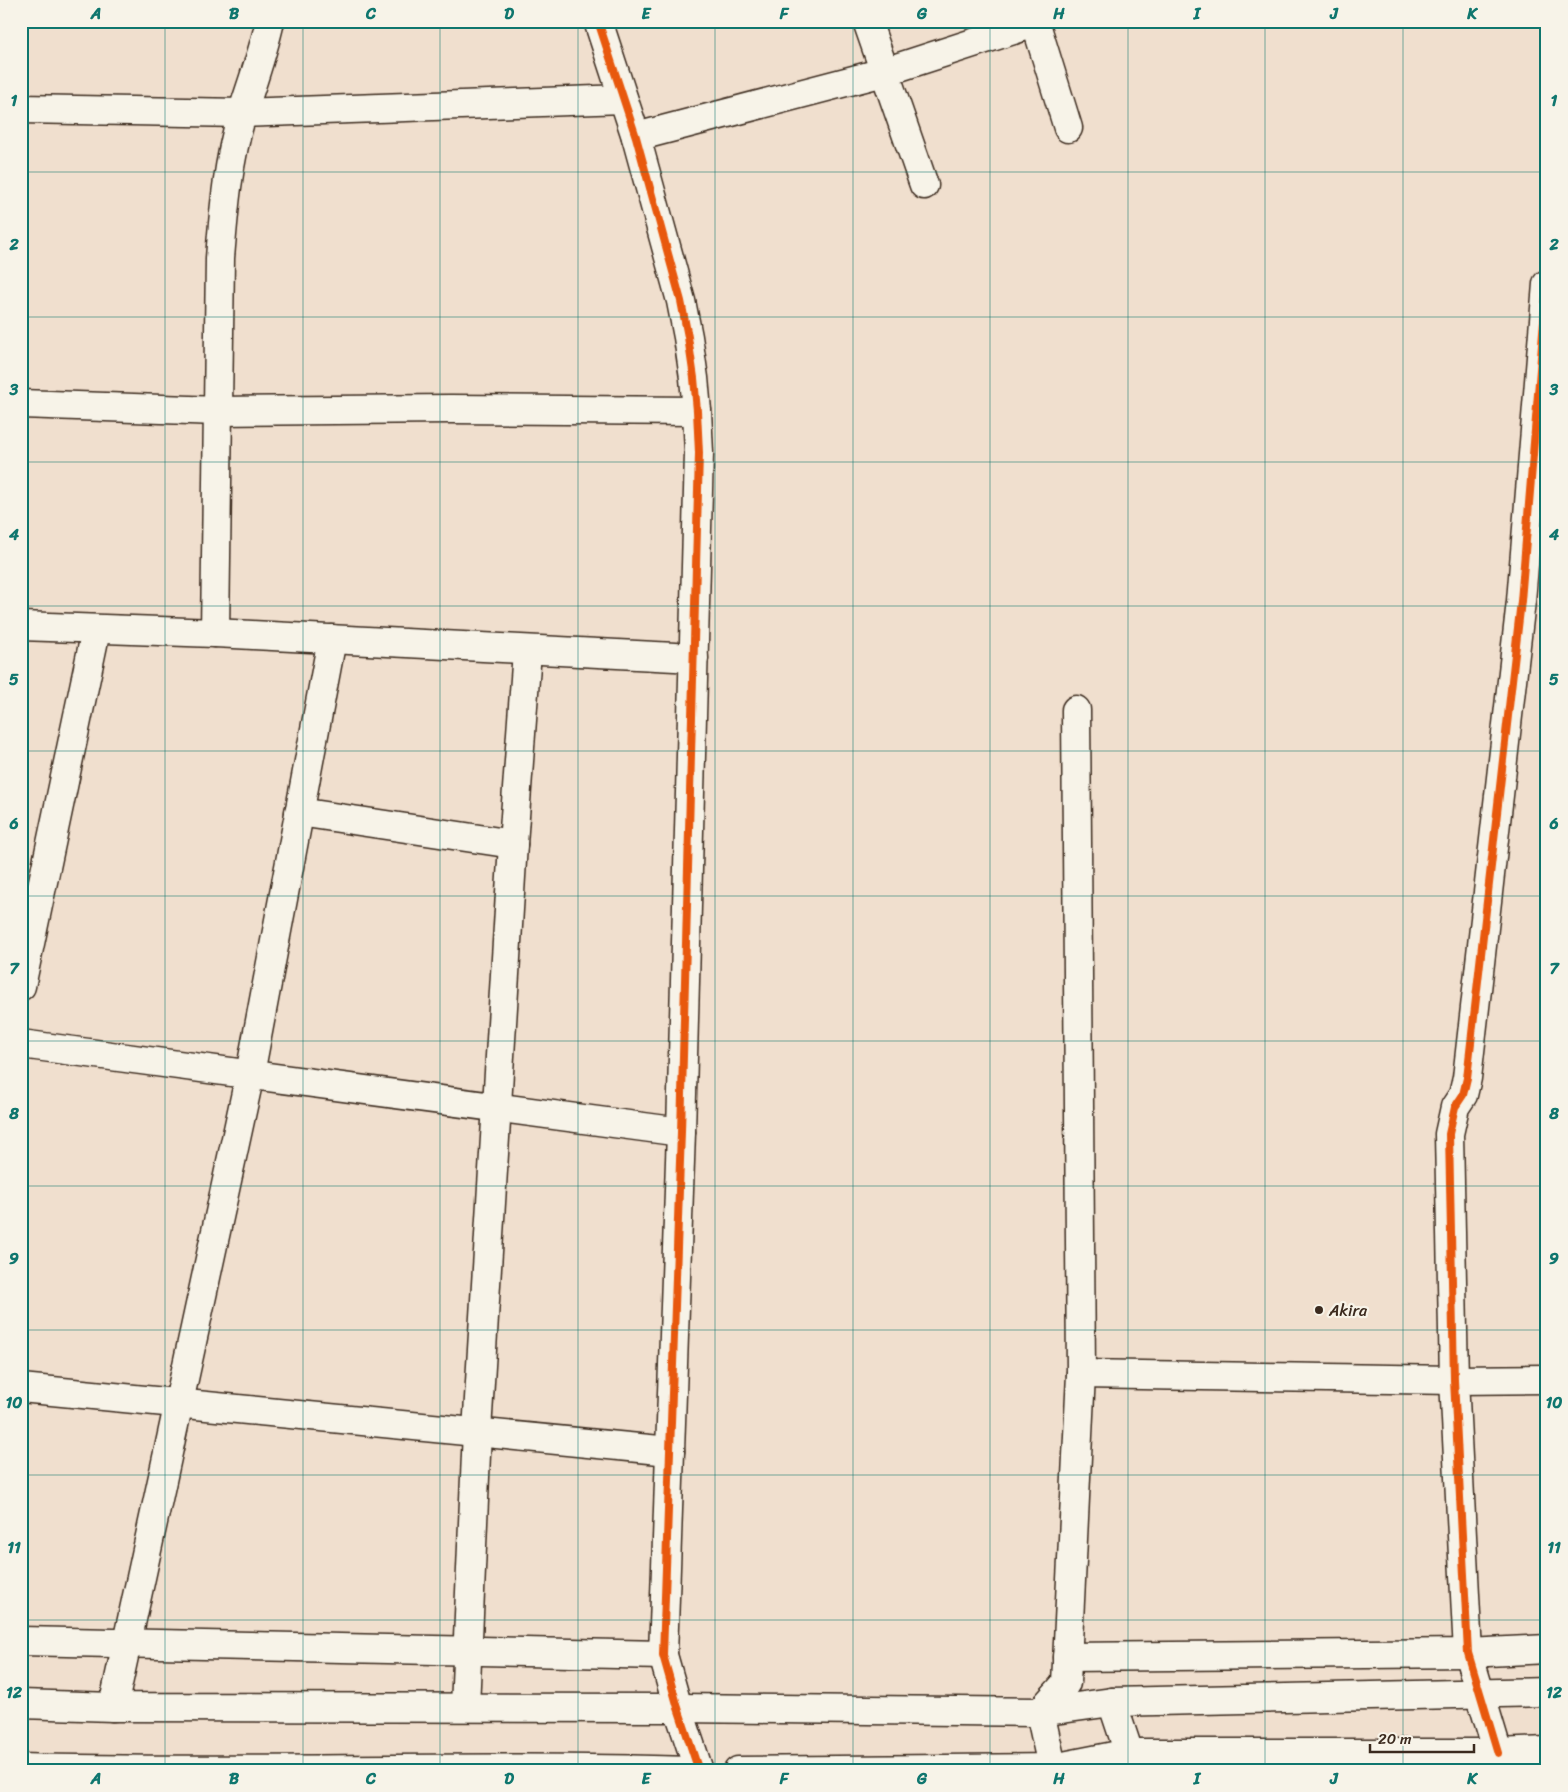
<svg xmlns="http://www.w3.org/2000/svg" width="1568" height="1792" font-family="Sriracha,sans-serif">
	<rect width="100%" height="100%" fill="#f0dfce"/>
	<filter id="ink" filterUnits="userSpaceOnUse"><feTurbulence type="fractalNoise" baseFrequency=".02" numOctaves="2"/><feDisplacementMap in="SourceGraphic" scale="10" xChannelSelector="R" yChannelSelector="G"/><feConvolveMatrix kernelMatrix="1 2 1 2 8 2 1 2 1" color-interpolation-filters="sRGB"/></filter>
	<g filter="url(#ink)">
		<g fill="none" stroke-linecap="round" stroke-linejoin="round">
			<defs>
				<g id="minor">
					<polyline points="598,21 636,137 681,301 688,337 694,378 697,411 699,453 681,1132 663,1655 678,1708 699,1771"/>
					<polyline points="867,21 924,185"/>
					<polyline points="1035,21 1068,128"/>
					<polyline points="21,109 242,113 623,99"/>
					<polyline points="636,137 884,72 1035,23"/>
					<polyline points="21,404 218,411 451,409 697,411"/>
					<polyline points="21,626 215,633 694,658"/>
					<path d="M215,633l5,-375c4,-49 8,-97 22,-144 10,-31 21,-61 28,-93"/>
					<polyline points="299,812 513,844"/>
					<polyline points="21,986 96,630"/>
					<polyline points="21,1044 681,1132"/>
					<polyline points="1081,1374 1454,1380 1547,1379"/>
					<polyline points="21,1388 670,1451"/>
					<polyline points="21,1641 663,1655"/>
					<polyline points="1067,1657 1468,1653 1547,1649"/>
					<polyline points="113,1707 250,1074 332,639"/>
					<polyline points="465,1707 477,1431 513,844 527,651"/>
					<polyline points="1040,1712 1066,1683 1081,1374 1076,710"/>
					<polyline points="1498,1753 1468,1653 1454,1380 1449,1134 1455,1107 1463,1095 1467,1078 1521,601 1547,284"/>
				</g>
				<g id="major">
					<polyline points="1112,1702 1129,1753 1127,1771"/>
					<polyline points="1040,1712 1053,1771"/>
				</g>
				<g id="highway">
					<polyline points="21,1704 113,1707 678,1708 1040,1712 1112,1702 1547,1692"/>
					<path d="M21,1768c224,6 447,-4 671,3"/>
					<polyline points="738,1771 1053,1768 1129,1753 1498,1753 1547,1751"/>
				</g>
			</defs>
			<use href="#minor" stroke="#3b2a1e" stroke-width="31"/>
			<use href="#major" stroke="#3b2a1e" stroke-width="31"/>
			<use href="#highway" stroke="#3b2a1e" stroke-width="31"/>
			<use href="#minor" stroke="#f7f3e8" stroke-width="28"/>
			<use href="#major" stroke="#f7f3e8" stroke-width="28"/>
			<use href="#highway" stroke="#f7f3e8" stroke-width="28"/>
			<defs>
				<g id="cycleway">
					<polyline points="598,21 636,137 681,301 688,337 694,378 697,411 699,453 681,1132 663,1655 678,1708 699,1771"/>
					<polyline points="1498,1753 1468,1653 1454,1380 1449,1134 1455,1107 1463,1095 1467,1078 1521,601 1547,284"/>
				</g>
			</defs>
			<use href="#cycleway" stroke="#f7f3e8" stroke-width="11"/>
			<use href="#cycleway" stroke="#e8590c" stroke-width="8"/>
		</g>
	</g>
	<path fill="none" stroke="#0f766e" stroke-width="1" stroke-opacity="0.55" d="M165,21v1750M303,21v1750M440,21v1750M578,21v1750M715,21v1750M853,21v1750M990,21v1750M1128,21v1750M1265,21v1750M1403,21v1750M21,172h1526M21,317h1526M21,462h1526M21,606h1526M21,751h1526M21,896h1526M21,1041h1526M21,1186h1526M21,1330h1526M21,1475h1526M21,1620h1526"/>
	<circle fill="#3b2a1e" stroke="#f7f3e8" stroke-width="2" cx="1319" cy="1310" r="5"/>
	<g text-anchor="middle" stroke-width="4.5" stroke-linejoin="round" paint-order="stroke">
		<g font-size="16" fill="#3b2a1e" stroke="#f7f3e8" text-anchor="start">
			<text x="1329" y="1316">Akira</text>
		</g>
	</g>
	<rect width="1568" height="1792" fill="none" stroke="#f7f3e8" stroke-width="55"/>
	<path d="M1370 1744v8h104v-8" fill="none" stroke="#3b2a1e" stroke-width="2.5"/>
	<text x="1378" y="1744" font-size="15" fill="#3b2a1e" stroke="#f7f3e8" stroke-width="4" paint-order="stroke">20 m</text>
	<rect x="28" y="28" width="1512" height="1736" fill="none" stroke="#0f766e" stroke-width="2"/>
	<g font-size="16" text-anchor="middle" font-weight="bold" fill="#0f766e">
		<text x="96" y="19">A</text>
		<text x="234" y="19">B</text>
		<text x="371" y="19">C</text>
		<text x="509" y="19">D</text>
		<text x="646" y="19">E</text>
		<text x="784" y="19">F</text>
		<text x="922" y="19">G</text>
		<text x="1059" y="19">H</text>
		<text x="1197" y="19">I</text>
		<text x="1334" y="19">J</text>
		<text x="1472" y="19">K</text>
		<text x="14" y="106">1</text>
		<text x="1554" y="106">1</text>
		<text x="14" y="250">2</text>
		<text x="1554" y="250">2</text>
		<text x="14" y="395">3</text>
		<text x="1554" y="395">3</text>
		<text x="14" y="540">4</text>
		<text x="1554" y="540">4</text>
		<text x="14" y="685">5</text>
		<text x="1554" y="685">5</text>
		<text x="14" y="829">6</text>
		<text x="1554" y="829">6</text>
		<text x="14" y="974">7</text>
		<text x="1554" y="974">7</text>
		<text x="14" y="1119">8</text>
		<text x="1554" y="1119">8</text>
		<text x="14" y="1264">9</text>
		<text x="1554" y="1264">9</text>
		<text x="14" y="1408">10</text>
		<text x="1554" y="1408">10</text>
		<text x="14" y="1553">11</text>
		<text x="1554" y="1553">11</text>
		<text x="14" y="1698">12</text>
		<text x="1554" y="1698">12</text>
		<text x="96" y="1784">A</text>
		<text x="234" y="1784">B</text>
		<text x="371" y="1784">C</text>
		<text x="509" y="1784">D</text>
		<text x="646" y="1784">E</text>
		<text x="784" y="1784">F</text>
		<text x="922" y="1784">G</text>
		<text x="1059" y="1784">H</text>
		<text x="1197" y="1784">I</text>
		<text x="1334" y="1784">J</text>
		<text x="1472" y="1784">K</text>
	</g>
</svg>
